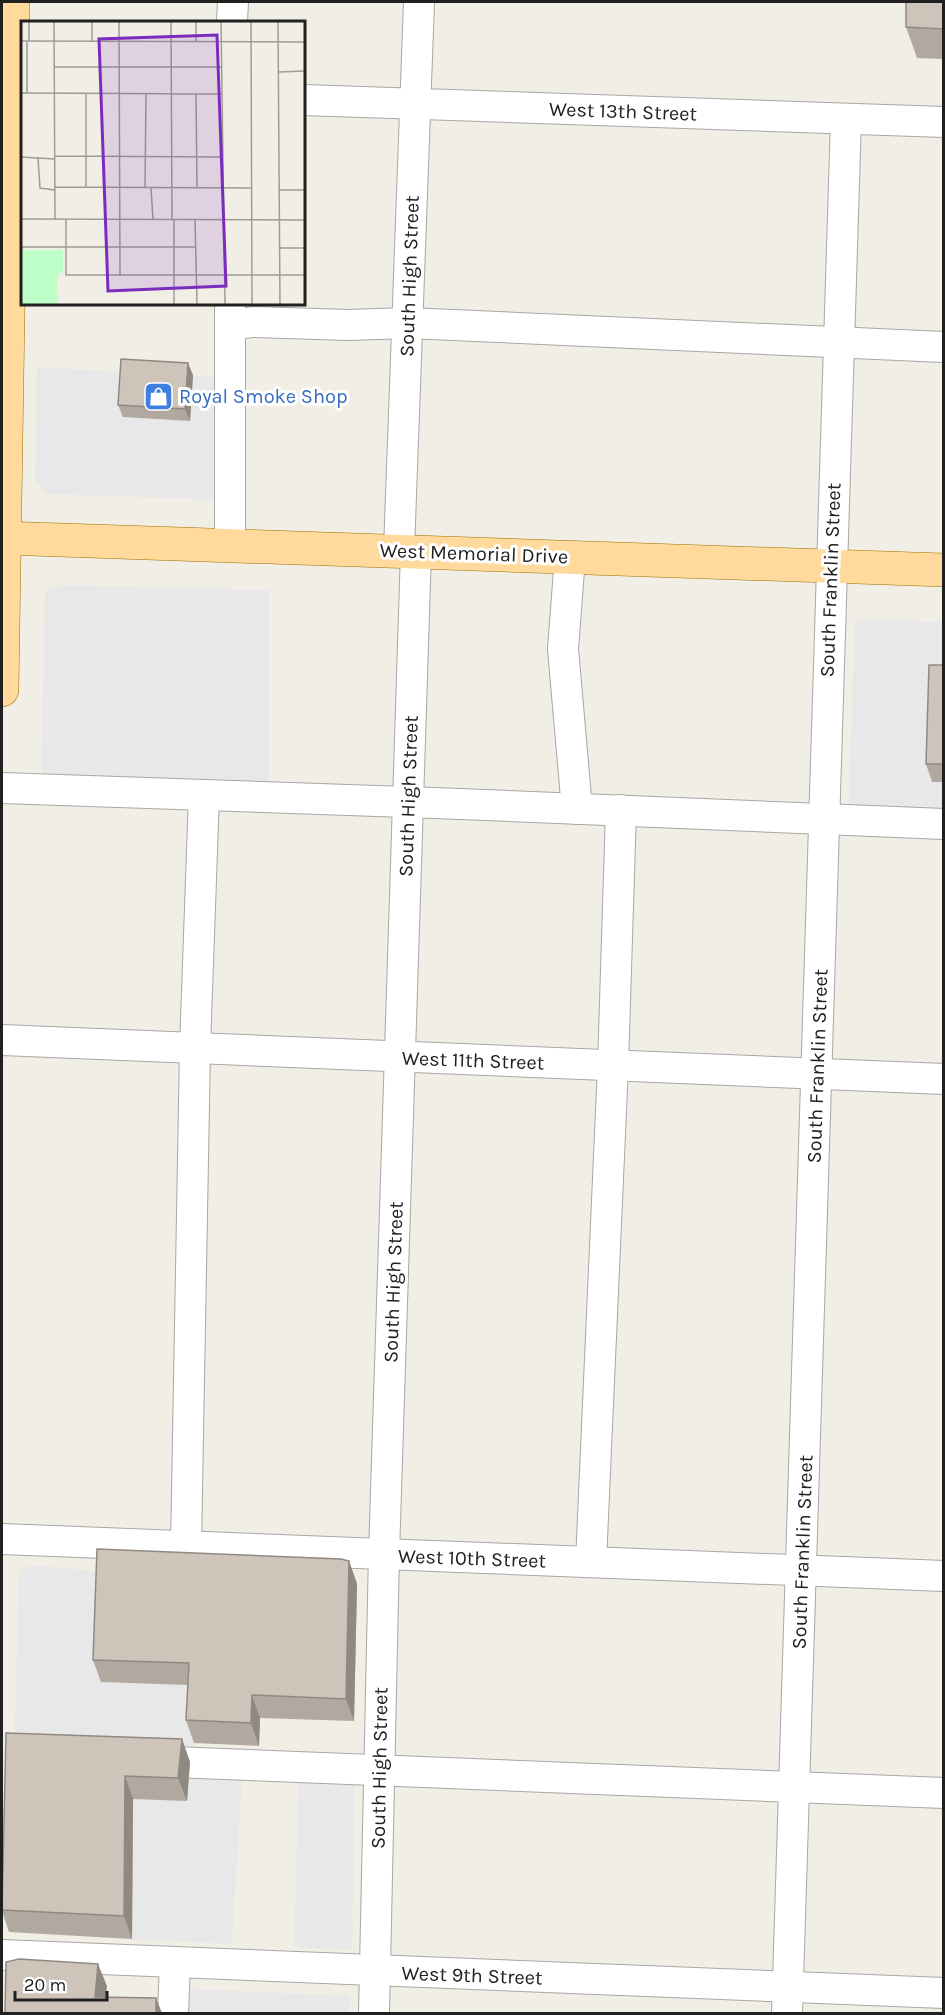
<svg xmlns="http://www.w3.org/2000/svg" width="945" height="2015" font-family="Karla,sans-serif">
	<rect width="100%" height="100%" fill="#f1eee5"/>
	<g fill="#e8e8e8">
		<polygon points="37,367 125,372 189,421 193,375 230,379 230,500 46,494 35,480"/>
		<polygon points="58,585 269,590 269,797 41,789 45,591"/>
		<polygon points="855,619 943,622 943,824 848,820"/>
		<polygon points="33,1565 105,1572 197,1686 194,1743 190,1762 243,1764 232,1944 132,1939 133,1799 14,1755 19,1570"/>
		<polygon points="299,1766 355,1769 352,1950 294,1947"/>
		<polygon points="174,1988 350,1996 349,2013 173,2014"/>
	</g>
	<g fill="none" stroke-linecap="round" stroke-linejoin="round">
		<defs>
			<g id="minor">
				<polyline points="232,22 233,2"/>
				<polyline points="303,100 944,122"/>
				<polyline points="230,303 230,545"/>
				<polyline points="230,325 253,322 348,325 407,323 944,347"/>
				<polyline points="399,550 419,2"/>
				<polyline points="570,557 563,649 577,809"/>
				<polyline points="2,788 435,803 944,824"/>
				<polyline points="2,1040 944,1079"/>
				<polyline points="2,1539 944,1576"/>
				<polyline points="186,1547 195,1048 204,795"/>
				<polyline points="591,1562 613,1066 621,810"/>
				<polyline points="149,1761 944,1793"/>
				<polyline points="2,1955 944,1993"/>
				<polyline points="173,2014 175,1963"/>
				<polyline points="374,2014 384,1554 416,551"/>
				<polyline points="787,2014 846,119"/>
			</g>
			<g id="major">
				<polyline points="2,538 944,570"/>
				<polyline points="2,690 13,2"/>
			</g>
		</defs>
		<use href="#minor" stroke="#a7a7a7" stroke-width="32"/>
		<use href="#major" stroke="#9b7100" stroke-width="34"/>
		<use href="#minor" stroke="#fff" stroke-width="30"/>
		<use href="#major" stroke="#ffda9c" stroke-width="33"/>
	</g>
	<g fill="#b1a9a0">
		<polygon points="944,2 944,59 917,58 906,27"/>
		<polygon points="193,375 190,421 123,417 118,405"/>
		<polygon points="944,665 944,782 932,782 926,764"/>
		<polygon points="349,1561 357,1584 354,1721 260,1718 259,1746 194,1743 186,1720 188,1685 101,1682 93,1660"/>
		<polygon points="6,1733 182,1739 190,1762 187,1801 133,1799 132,1939 9,1932 2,1911"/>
	</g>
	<g fill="#908982">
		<polygon points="188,363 193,375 190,421 185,409"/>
		<polygon points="349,1561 357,1584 354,1721 346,1699"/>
		<polygon points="252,1695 260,1718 259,1746 251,1723"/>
		<polygon points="182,1739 190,1762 187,1801 178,1778"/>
		<polygon points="125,1776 133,1799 132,1939 124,1916"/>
		<polygon points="98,1964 107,1986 104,2013 95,1997"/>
		<polygon points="156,1998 162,2013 156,2013"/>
	</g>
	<g fill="#cec4ba" stroke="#908982" stroke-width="1.5">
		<polygon points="906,2 944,2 944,29 906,27"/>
		<polygon points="121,359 188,363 185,409 118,405"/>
		<polygon points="929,665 944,665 944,764 926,764"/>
		<polygon points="97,1549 341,1559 349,1561 346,1699 252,1695 251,1723 186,1720 189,1663 93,1660"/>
		<polygon points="6,1733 182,1739 178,1778 125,1776 124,1916 2,1910"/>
		<polygon points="19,1959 98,1964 95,1997 156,1998 156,2013 5,2013 6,1962"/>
	</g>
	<defs>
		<symbol id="shop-square" viewBox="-11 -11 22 22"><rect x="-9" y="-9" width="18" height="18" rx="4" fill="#3f7fe0" stroke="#fff"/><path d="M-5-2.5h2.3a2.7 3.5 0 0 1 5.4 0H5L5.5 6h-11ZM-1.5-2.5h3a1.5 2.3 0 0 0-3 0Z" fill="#fff"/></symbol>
	</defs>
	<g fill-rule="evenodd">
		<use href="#shop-square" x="142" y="380" width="33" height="33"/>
	</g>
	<g text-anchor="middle" stroke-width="6" stroke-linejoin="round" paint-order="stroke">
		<g font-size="20" fill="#202020" stroke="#fff">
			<text transform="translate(623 111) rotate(2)" y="7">West 13th Street</text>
			<text transform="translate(409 276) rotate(-88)" y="7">South High Street</text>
			<text transform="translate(474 553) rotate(2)" y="7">West Memorial Drive</text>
			<text transform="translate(830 580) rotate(-88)" y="7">South Franklin Street</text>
			<text transform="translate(408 796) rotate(-88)" y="7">South High Street</text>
			<text transform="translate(473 1060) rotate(2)" y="7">West 11th Street</text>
			<text transform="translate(817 1066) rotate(-88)" y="7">South Franklin Street</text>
			<text transform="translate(393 1282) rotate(-88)" y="7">South High Street</text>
			<text transform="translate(802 1552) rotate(-88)" y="7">South Franklin Street</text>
			<text transform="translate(472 1558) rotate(2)" y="7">West 10th Street</text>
			<text transform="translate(379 1768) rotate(-89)" y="7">South High Street</text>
			<text transform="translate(472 1975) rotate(2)" y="7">West 9th Street</text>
		</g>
		<g font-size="20" fill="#366cbe" stroke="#fff" text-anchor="start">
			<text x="179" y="403">Royal Smoke Shop</text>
		</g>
	</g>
	<g transform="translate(21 21)">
		<rect width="284" height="284" fill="#f1eee5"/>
		<path d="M0,229h42v21l-6,6 1,27h-37z" fill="#beffc7"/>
		<path fill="none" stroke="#9d9c96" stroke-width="1.5" d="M8,0v20M33,0l1,198M71,0v21M98,0l1,254M150,0l1,198M175,0v21M200,0l4,283M230,0l1,283M257,0l2,283M0,20l284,1M6,20v53M33,46h168M258,51l26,-1M0,72l201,1M65,73v93M175,73l1,94M34,135l167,1M0,136l34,2M17,137l2,30 15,2M34,166l196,1M124,167l1,-94M130,167l2,31M258,169h26M0,198l284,1M45,198v56h239M174,198l2,85M0,226h175M259,227h25M153,283v-85"/>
		<path fill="#7b2cbf" fill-opacity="0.15" stroke="#7b2cbf" stroke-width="3" d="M196,14l9,251 -118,5 -9,-252z"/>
		<rect width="284" height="284" fill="none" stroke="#202020" stroke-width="3"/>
	</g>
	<rect width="945" height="2015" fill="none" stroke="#202020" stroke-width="6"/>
	<path d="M15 1991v9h92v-9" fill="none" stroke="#202020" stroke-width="3"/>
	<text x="24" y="1991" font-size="18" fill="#202020" stroke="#ffffff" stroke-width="4.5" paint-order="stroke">20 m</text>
</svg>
